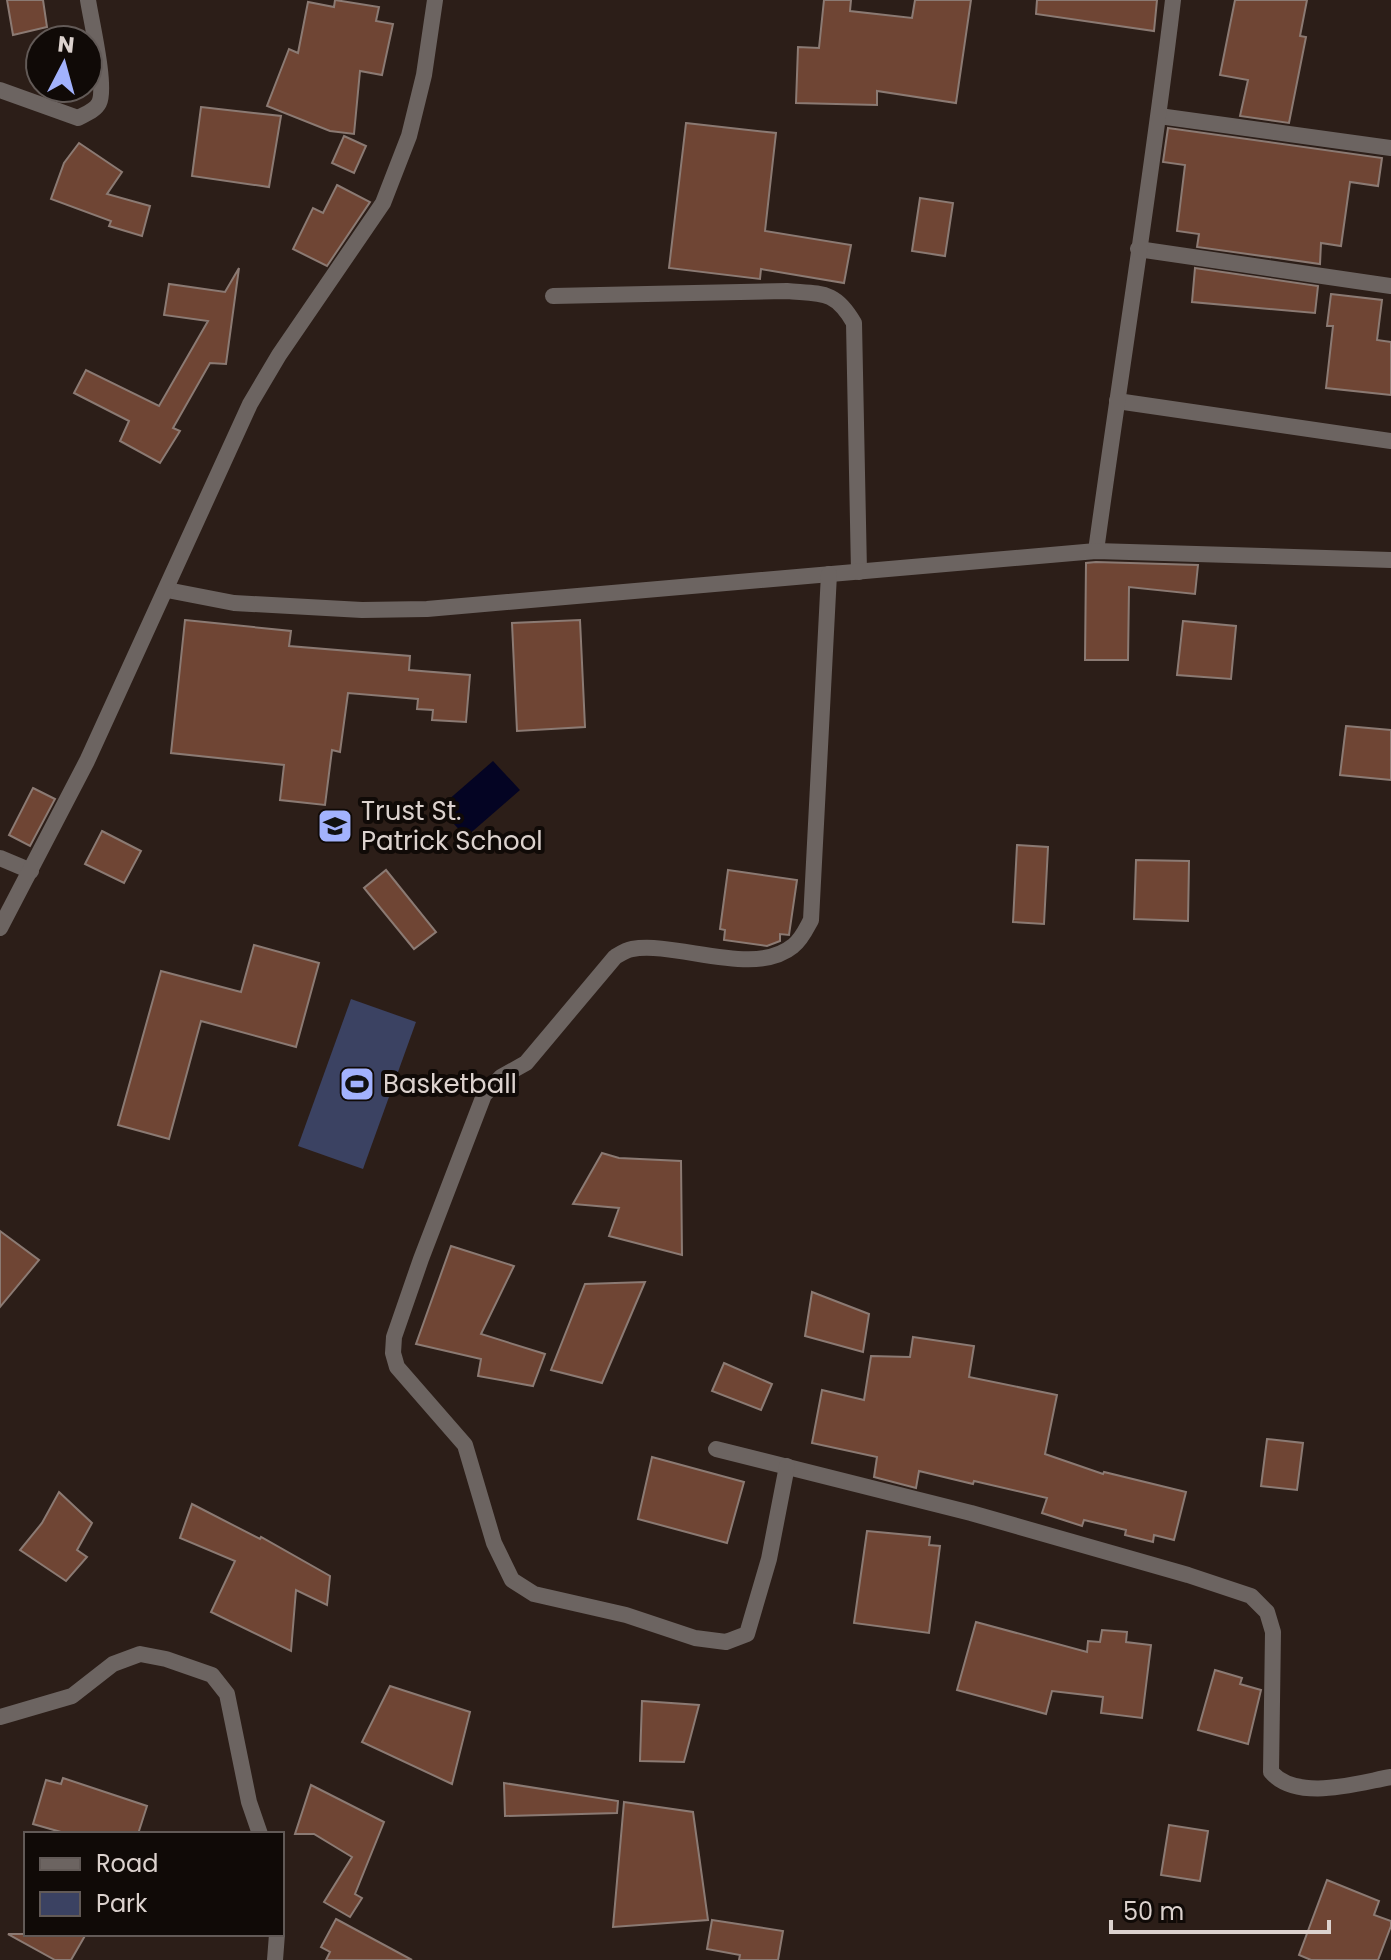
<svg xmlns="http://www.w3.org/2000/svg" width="1391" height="1960" font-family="Poppins,sans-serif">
	<rect width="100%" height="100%" fill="#2c1e18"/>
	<polygon fill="#3b4262" points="351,999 416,1022 363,1169 298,1146"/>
	<polygon fill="#040423" points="493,761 520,790 466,837 439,808"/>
	<g fill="#6f4534" stroke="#8b7a73" stroke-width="2">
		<polygon points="7,0 43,0 47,27 13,35"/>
		<polygon points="335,0 379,7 376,21 393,24 382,75 360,71 354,134 330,131 267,106 289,49 298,53 308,2 334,7"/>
		<polygon points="824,0 851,0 850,11 912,18 915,0 971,0 956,103 877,91 877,105 796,103 798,47 819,48"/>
		<polygon points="1037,0 1157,0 1154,31 1036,14"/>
		<polygon points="1235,0 1307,0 1300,36 1306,37 1289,123 1240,116 1248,80 1220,75"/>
		<polygon points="201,107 281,116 269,187 192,176"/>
		<polygon points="686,123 776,133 765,231 851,245 844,283 761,269 760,279 669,268"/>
		<polygon points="1168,128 1382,158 1378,186 1350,182 1341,246 1321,243 1320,264 1197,247 1199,234 1177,231 1185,165 1163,162"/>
		<polygon points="344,136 366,146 354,173 332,163"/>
		<polygon points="79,143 122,172 107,194 150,206 142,236 109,226 111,221 51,199 64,163"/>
		<polygon points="337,185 370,202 327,266 293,249 313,208 323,213"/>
		<polygon points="920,198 953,203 945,256 912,251"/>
		<polygon points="239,268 226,364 210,363 173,428 180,431 160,463 120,441 129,421 74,393 86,370 159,406 208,321 164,315 169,284 225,292"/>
		<polygon points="1195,268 1318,286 1315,313 1192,302"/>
		<polygon points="1331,294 1382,300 1377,340 1391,342 1391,395 1326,388 1333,326 1327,326"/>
		<polygon points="1096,562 1198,565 1195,594 1129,587 1128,660 1085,660 1086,563"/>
		<polygon points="185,620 291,631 289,646 410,656 409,670 470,675 466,722 432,720 433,710 417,709 418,699 348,693 340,752 332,750 325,805 280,800 284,765 171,753"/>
		<polygon points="580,620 585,727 517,731 512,623"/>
		<polygon points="1183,621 1236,626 1231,679 1177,675"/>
		<polygon points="1346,726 1391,730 1391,780 1340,775"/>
		<polygon points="33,788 55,799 30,846 9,835"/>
		<polygon points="102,831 141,851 124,883 85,864"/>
		<polygon points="1017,845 1048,847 1044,924 1013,922"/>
		<polygon points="1136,860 1189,861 1188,921 1134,919"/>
		<polygon points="386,870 436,932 414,949 364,888"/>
		<polygon points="728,870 797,880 789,935 780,934 780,941 767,946 724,940 725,930 720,929"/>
		<polygon points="254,945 319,963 296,1047 201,1021 169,1139 118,1125 161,971 241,992"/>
		<polygon points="602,1153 619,1158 681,1161 682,1255 609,1236 619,1208 573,1204"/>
		<polygon points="0,1231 39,1260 0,1307"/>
		<polygon points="451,1246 514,1266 481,1334 545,1354 533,1386 478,1376 481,1359 416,1344"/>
		<polygon points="645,1282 602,1383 551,1370 585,1284"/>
		<polygon points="812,1292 869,1314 863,1352 805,1336"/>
		<polygon points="913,1337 974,1346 969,1377 1057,1395 1045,1454 1103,1474 1104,1472 1186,1492 1174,1540 1154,1535 1153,1542 1125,1535 1126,1530 1084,1520 1082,1526 1042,1513 1047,1498 974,1481 973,1484 919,1471 916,1488 874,1477 877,1457 812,1443 822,1390 864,1400 871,1356 910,1357"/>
		<polygon points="724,1363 772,1384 761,1410 712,1391"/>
		<polygon points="1267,1439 1303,1443 1297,1490 1261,1486"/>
		<polygon points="652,1457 744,1482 727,1543 638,1519"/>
		<polygon points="59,1492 92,1523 77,1550 87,1557 66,1581 20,1550 42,1523"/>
		<polygon points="192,1504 260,1539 261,1537 330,1576 327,1605 296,1590 291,1651 211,1612 235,1561 180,1538"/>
		<polygon points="867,1531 930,1537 929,1545 940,1546 929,1633 854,1623"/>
		<polygon points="976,1622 1087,1652 1088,1641 1100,1642 1102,1630 1127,1632 1126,1642 1151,1645 1142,1718 1101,1713 1103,1697 1052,1691 1046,1714 957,1690"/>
		<polygon points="1215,1670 1242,1678 1240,1684 1261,1690 1248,1744 1198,1730"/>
		<polygon points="390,1686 470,1712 452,1784 362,1742"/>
		<polygon points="642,1701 699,1705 684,1762 640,1761"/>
		<polygon points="63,1778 147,1806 138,1834 68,1834 33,1824 46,1780 61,1784"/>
		<polygon points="504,1783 618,1801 617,1813 505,1816"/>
		<polygon points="311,1785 384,1822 355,1894 362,1898 350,1917 324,1902 352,1857 314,1834 295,1834"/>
		<polygon points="624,1802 693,1812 708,1920 613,1927"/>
		<polygon points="1169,1825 1208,1831 1200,1881 1161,1875"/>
		<polygon points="1327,1880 1379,1901 1374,1915 1391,1921 1391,1926 1378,1960 1311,1960 1299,1955"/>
		<polygon points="336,1919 412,1960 326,1960 330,1952 321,1947"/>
		<polygon points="712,1920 783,1931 778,1960 739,1960 740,1955 707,1949"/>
		<polygon points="8,1934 86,1934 71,1960 55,1960"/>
	</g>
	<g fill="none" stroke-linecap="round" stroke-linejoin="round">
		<g stroke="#6c6461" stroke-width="16">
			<path d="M0,90l78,28c7,-4 17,-7 21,-15 8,-16 -8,-83 -11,-103"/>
			<polyline points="1159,116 1391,148"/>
			<polyline points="1138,249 1391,286"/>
			<path d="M553,296l234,-5c35,3 48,-1 67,32l5,249"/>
			<polyline points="1117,401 1391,441"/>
			<path d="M1096,551c25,-183 55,-367 77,-551"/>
			<polyline points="167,590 234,603 362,610 427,609 1096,551 1391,560"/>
			<polyline points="0,858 31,871"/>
			<polyline points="0,928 87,761 250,404 279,355 383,203 409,136 424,75 435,0"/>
			<path d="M716,1449l255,64 217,62 63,21 16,16 6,20 -2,140c27,30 86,11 120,5"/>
			<path d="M787,1466l-18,93 -22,75 -21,8 -31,-4 -69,-23 -92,-21 -22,-14 -18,-37 -29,-98 -68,-78 -4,-14 1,-16 27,-78 63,-164 17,-18 25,-14 89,-106c5,-3 11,-7 17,-8 45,-8 122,29 161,-3 9,-7 13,-17 18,-26l18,-346"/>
			<polyline points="0,1717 72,1696 113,1664 140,1654 166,1659 212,1675 227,1694 249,1802 260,1834"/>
			<polyline points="275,1960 277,1934"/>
		</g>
	</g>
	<defs>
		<symbol id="school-square" viewBox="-11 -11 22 22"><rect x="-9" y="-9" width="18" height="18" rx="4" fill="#a2b2fd" stroke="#100a07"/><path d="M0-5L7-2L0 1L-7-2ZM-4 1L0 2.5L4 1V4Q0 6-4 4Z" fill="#111"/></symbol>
		<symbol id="stadium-square" viewBox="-11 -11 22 22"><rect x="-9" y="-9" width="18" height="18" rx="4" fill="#a2b2fd" stroke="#100a07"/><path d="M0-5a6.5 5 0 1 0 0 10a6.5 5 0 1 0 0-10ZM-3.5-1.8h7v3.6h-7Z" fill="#111"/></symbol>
	</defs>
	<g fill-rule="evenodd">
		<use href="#school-square" x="315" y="806" width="40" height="40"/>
		<use href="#stadium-square" x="337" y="1064" width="40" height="40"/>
	</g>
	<g text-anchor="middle" stroke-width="8" stroke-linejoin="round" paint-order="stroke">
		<g font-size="26" fill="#dcd2ce" stroke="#100a07" text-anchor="start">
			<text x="361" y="820">Trust St.<tspan x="361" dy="30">Patrick School</tspan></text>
			<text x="383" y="1093">Basketball</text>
		</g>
	</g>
	<rect x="24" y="1832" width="260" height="104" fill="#100a07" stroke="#625a57" stroke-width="2"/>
	<rect x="40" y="1858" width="40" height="12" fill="#6c6461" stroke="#625a57" stroke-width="2"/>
	<text x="96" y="1872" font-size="24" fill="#dcd2ce">Road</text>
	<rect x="40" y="1892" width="40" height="24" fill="#3b4262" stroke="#625a57" stroke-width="2"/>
	<text x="96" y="1912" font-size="24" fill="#dcd2ce">Park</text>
	<g transform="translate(64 64) rotate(6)"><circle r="38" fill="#100a07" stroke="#625a57" stroke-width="2"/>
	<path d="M0-6L14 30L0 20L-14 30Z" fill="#a2b2fd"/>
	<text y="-12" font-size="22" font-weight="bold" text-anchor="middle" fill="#dcd2ce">N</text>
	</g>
	<path d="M1111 1920v12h218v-12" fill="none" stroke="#dcd2ce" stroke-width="4"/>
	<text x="1123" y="1920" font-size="24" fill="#dcd2ce" stroke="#100a07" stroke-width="6" paint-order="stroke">50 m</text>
</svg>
